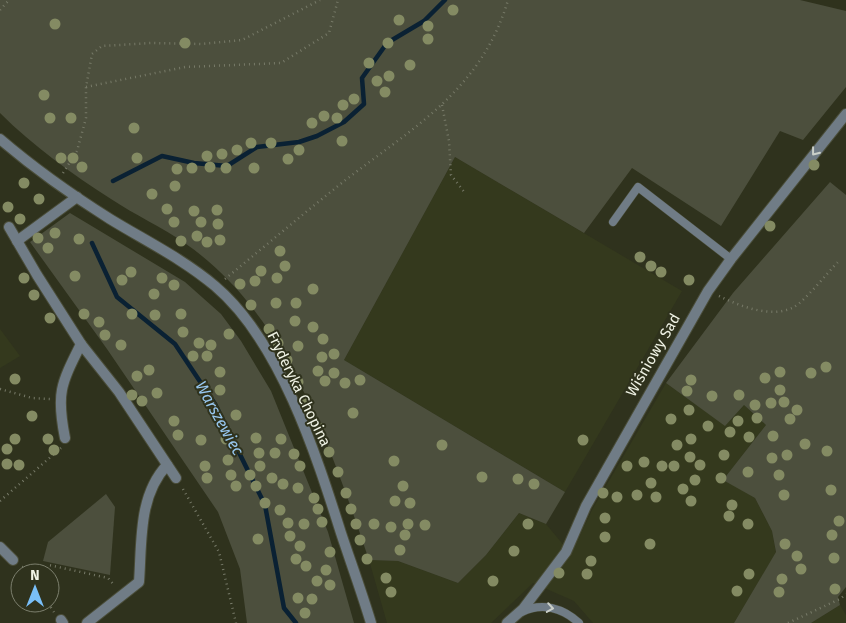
<svg xmlns="http://www.w3.org/2000/svg" width="846" height="623" font-family="'Fira Sans',sans-serif">
	<rect width="100%" height="100%" fill="#2f321d"/>
	<g fill="#34391d">
		<polygon points="455,157 682,291 565,492 344,360"/>
		<polygon points="0,329 20,356 0,368"/>
		<polygon points="666,383 725,425 744,405 766,425 724,479 755,498 772,531 776,553 734,623 593,623 574,601 533,583 491,623 387,623 369,560 398,561 458,583 486,555 519,513 546,524 571,554 592,510"/>
		<polygon points="840,605 846,615 846,623 811,623"/>
	</g>
	<g fill="#4c4f3d">
		<path d="M0,0h800l46,11v76l-43,53 -23,-9 -59,95 -89,-58 -48,65 -129,-76 -111,203 221,132 -19,32 -27,-11 -33,42 -28,28 -60,-22 -29,-1c-38,-112 -82,-246 -183,-316 -24,-17 -51,-29 -75,-45 -39,-25 -78,-53 -111,-86z"/>
		<polygon points="830,182 846,195 846,587 838,597 840,605 811,623 734,623 776,552 772,531 755,498 723,480 766,425 744,405 725,426 666,383 733,293"/>
		<polygon points="70,213 185,282 221,314 241,341 271,391 328,532 354,623 247,623 240,569 218,512 107,349 30,242"/>
		<polygon points="106,494 115,507 110,575 43,561 48,542"/>
	</g>
	<g fill="none" stroke-linecap="round" stroke-linejoin="round">
		<g stroke="#0a2133" stroke-width="4.5">
			<polyline points="113,181 162,156 194,163 227,166 257,147 299,142 317,136 344,122 364,104 362,78 387,43 424,21 445,0"/>
			<polyline points="92,243 117,297 175,344 215,404 265,505 284,608 296,623"/>
		</g>
		<defs>
			<g id="service">
				<polyline points="613,222 638,187 731,259"/>
				<path d="M522,612c20,-10 41,-4 57,11"/>
			</g>
			<g id="minor">
				<path d="M9,227l28,48 44,69c-20,40 -25,49 -16,94"/>
				<polyline points="17,241 77,197"/>
				<polyline points="81,344 119,392 176,478"/>
				<polyline points="0,547 13,560"/>
				<polyline points="61,620 63,623"/>
				<path d="M87,623l52,-41c3,-40 -1,-86 28,-117"/>
				<polyline points="507,623 523,609 566,552 586,506 708,291 731,259 846,114"/>
			</g>
			<path id="tertiary" d="M0,139c35,30 72,56 110,80 36,22 73,40 105,67 65,55 101,168 126,247 10,30 21,60 30,90"/>
		</defs>
		<use href="#service" stroke="#4a4d39" stroke-width="9"/>
		<use href="#minor" stroke="#4a4d39" stroke-width="12"/>
		<use href="#tertiary" stroke="#4a4d39" stroke-width="12"/>
		<g stroke="#777a68" stroke-width="2.5" stroke-dasharray="1 4" stroke-linecap="butt">
			<polyline points="0,10 9,0"/>
			<polyline points="86,87 185,67 281,63 329,33 338,0"/>
			<polyline points="442,105 449,141 451,175 465,193"/>
			<polyline points="63,173 77,151 86,118 86,87 92,54 102,46 151,43 201,44 242,40 320,0"/>
			<path d="M225,279c39,-32 78,-65 118,-97 68,-53 139,-92 165,-182"/>
			<path d="M719,296c21,10 52,23 75,11 11,-6 34,-35 44,-45"/>
			<polyline points="0,389 32,398 50,399"/>
			<polyline points="183,489 219,552 236,623"/>
			<polyline points="0,501 61,448"/>
			<polyline points="22,567 45,572"/>
			<polyline points="45,573 49,565 108,578 114,585"/>
			<polyline points="48,603 54,612"/>
			<polyline points="788,623 840,599 846,594"/>
		</g>
		<use href="#service" stroke="#707c86" stroke-width="8"/>
		<use href="#minor" stroke="#707c86" stroke-width="10"/>
		<use href="#tertiary" stroke="#707c86" stroke-width="10"/>
	</g>
	<g fill="#848b63">
		<circle cx="453" cy="10" r="5.5"/>
		<circle cx="399" cy="20" r="5.5"/>
		<circle cx="55" cy="24" r="5.5"/>
		<circle cx="428" cy="26" r="5.5"/>
		<circle cx="428" cy="39" r="5.5"/>
		<circle cx="185" cy="43" r="5.5"/>
		<circle cx="388" cy="43" r="5.5"/>
		<circle cx="369" cy="63" r="5.5"/>
		<circle cx="410" cy="65" r="5.5"/>
		<circle cx="389" cy="76" r="5.5"/>
		<circle cx="377" cy="81" r="5.5"/>
		<circle cx="385" cy="92" r="5.5"/>
		<circle cx="44" cy="95" r="5.5"/>
		<circle cx="354" cy="99" r="5.5"/>
		<circle cx="343" cy="105" r="5.5"/>
		<circle cx="324" cy="116" r="5.5"/>
		<circle cx="50" cy="118" r="5.5"/>
		<circle cx="71" cy="118" r="5.5"/>
		<circle cx="337" cy="118" r="5.5"/>
		<circle cx="312" cy="123" r="5.5"/>
		<circle cx="134" cy="128" r="5.5"/>
		<circle cx="342" cy="141" r="5.5"/>
		<circle cx="251" cy="143" r="5.5"/>
		<circle cx="271" cy="143" r="5.5"/>
		<circle cx="237" cy="150" r="5.5"/>
		<circle cx="299" cy="150" r="5.5"/>
		<circle cx="222" cy="154" r="5.5"/>
		<circle cx="207" cy="156" r="5.5"/>
		<circle cx="61" cy="158" r="5.5"/>
		<circle cx="73" cy="158" r="5.5"/>
		<circle cx="137" cy="158" r="5.5"/>
		<circle cx="288" cy="159" r="5.5"/>
		<circle cx="814" cy="165" r="5.5"/>
		<circle cx="82" cy="167" r="5.5"/>
		<circle cx="210" cy="167" r="5.5"/>
		<circle cx="192" cy="168" r="5.5"/>
		<circle cx="226" cy="168" r="5.5"/>
		<circle cx="254" cy="168" r="5.5"/>
		<circle cx="177" cy="169" r="5.5"/>
		<circle cx="24" cy="183" r="5.5"/>
		<circle cx="175" cy="186" r="5.5"/>
		<circle cx="152" cy="194" r="5.5"/>
		<circle cx="39" cy="199" r="5.5"/>
		<circle cx="8" cy="207" r="5.5"/>
		<circle cx="167" cy="209" r="5.5"/>
		<circle cx="217" cy="210" r="5.5"/>
		<circle cx="194" cy="211" r="5.5"/>
		<circle cx="20" cy="219" r="5.5"/>
		<circle cx="174" cy="222" r="5.5"/>
		<circle cx="201" cy="222" r="5.5"/>
		<circle cx="218" cy="224" r="5.5"/>
		<circle cx="770" cy="226" r="5.5"/>
		<circle cx="55" cy="233" r="5.5"/>
		<circle cx="197" cy="236" r="5.5"/>
		<circle cx="38" cy="238" r="5.5"/>
		<circle cx="79" cy="239" r="5.5"/>
		<circle cx="220" cy="240" r="5.5"/>
		<circle cx="181" cy="241" r="5.5"/>
		<circle cx="207" cy="242" r="5.5"/>
		<circle cx="48" cy="248" r="5.5"/>
		<circle cx="280" cy="251" r="5.5"/>
		<circle cx="640" cy="257" r="5.5"/>
		<circle cx="285" cy="266" r="5.5"/>
		<circle cx="651" cy="266" r="5.5"/>
		<circle cx="261" cy="271" r="5.5"/>
		<circle cx="131" cy="272" r="5.5"/>
		<circle cx="661" cy="272" r="5.5"/>
		<circle cx="75" cy="276" r="5.5"/>
		<circle cx="24" cy="278" r="5.5"/>
		<circle cx="162" cy="278" r="5.5"/>
		<circle cx="277" cy="278" r="5.5"/>
		<circle cx="122" cy="280" r="5.5"/>
		<circle cx="689" cy="280" r="5.5"/>
		<circle cx="255" cy="281" r="5.5"/>
		<circle cx="240" cy="284" r="5.5"/>
		<circle cx="174" cy="285" r="5.5"/>
		<circle cx="313" cy="289" r="5.5"/>
		<circle cx="154" cy="294" r="5.5"/>
		<circle cx="34" cy="295" r="5.5"/>
		<circle cx="276" cy="303" r="5.5"/>
		<circle cx="296" cy="303" r="5.5"/>
		<circle cx="251" cy="305" r="5.5"/>
		<circle cx="84" cy="314" r="5.5"/>
		<circle cx="132" cy="314" r="5.5"/>
		<circle cx="181" cy="314" r="5.5"/>
		<circle cx="155" cy="315" r="5.5"/>
		<circle cx="50" cy="318" r="5.5"/>
		<circle cx="295" cy="321" r="5.5"/>
		<circle cx="99" cy="322" r="5.5"/>
		<circle cx="313" cy="327" r="5.5"/>
		<circle cx="269" cy="329" r="5.5"/>
		<circle cx="183" cy="332" r="5.5"/>
		<circle cx="229" cy="334" r="5.5"/>
		<circle cx="105" cy="335" r="5.5"/>
		<circle cx="323" cy="339" r="5.5"/>
		<circle cx="199" cy="343" r="5.5"/>
		<circle cx="278" cy="343" r="5.5"/>
		<circle cx="121" cy="345" r="5.5"/>
		<circle cx="211" cy="345" r="5.5"/>
		<circle cx="298" cy="346" r="5.5"/>
		<circle cx="334" cy="354" r="5.5"/>
		<circle cx="193" cy="356" r="5.5"/>
		<circle cx="207" cy="356" r="5.5"/>
		<circle cx="322" cy="357" r="5.5"/>
		<circle cx="287" cy="360" r="5.5"/>
		<circle cx="826" cy="367" r="5.5"/>
		<circle cx="149" cy="370" r="5.5"/>
		<circle cx="318" cy="371" r="5.5"/>
		<circle cx="220" cy="372" r="5.5"/>
		<circle cx="780" cy="372" r="5.5"/>
		<circle cx="334" cy="373" r="5.5"/>
		<circle cx="811" cy="373" r="5.5"/>
		<circle cx="137" cy="376" r="5.5"/>
		<circle cx="765" cy="378" r="5.5"/>
		<circle cx="15" cy="379" r="5.5"/>
		<circle cx="360" cy="380" r="5.5"/>
		<circle cx="691" cy="380" r="5.5"/>
		<circle cx="325" cy="381" r="5.5"/>
		<circle cx="298" cy="382" r="5.5"/>
		<circle cx="345" cy="383" r="5.5"/>
		<circle cx="220" cy="390" r="5.5"/>
		<circle cx="780" cy="390" r="5.5"/>
		<circle cx="687" cy="391" r="5.5"/>
		<circle cx="157" cy="393" r="5.5"/>
		<circle cx="132" cy="395" r="5.5"/>
		<circle cx="739" cy="395" r="5.5"/>
		<circle cx="712" cy="396" r="5.5"/>
		<circle cx="306" cy="400" r="5.5"/>
		<circle cx="142" cy="401" r="5.5"/>
		<circle cx="784" cy="402" r="5.5"/>
		<circle cx="771" cy="403" r="5.5"/>
		<circle cx="755" cy="405" r="5.5"/>
		<circle cx="689" cy="410" r="5.5"/>
		<circle cx="797" cy="410" r="5.5"/>
		<circle cx="353" cy="413" r="5.5"/>
		<circle cx="236" cy="415" r="5.5"/>
		<circle cx="32" cy="416" r="5.5"/>
		<circle cx="757" cy="418" r="5.5"/>
		<circle cx="671" cy="419" r="5.5"/>
		<circle cx="790" cy="419" r="5.5"/>
		<circle cx="174" cy="421" r="5.5"/>
		<circle cx="738" cy="421" r="5.5"/>
		<circle cx="708" cy="426" r="5.5"/>
		<circle cx="319" cy="428" r="5.5"/>
		<circle cx="730" cy="432" r="5.5"/>
		<circle cx="178" cy="435" r="5.5"/>
		<circle cx="773" cy="436" r="5.5"/>
		<circle cx="749" cy="437" r="5.5"/>
		<circle cx="256" cy="438" r="5.5"/>
		<circle cx="15" cy="439" r="5.5"/>
		<circle cx="48" cy="439" r="5.5"/>
		<circle cx="226" cy="439" r="5.5"/>
		<circle cx="281" cy="439" r="5.5"/>
		<circle cx="691" cy="439" r="5.5"/>
		<circle cx="201" cy="440" r="5.5"/>
		<circle cx="583" cy="440" r="5.5"/>
		<circle cx="805" cy="444" r="5.5"/>
		<circle cx="442" cy="445" r="5.5"/>
		<circle cx="677" cy="445" r="5.5"/>
		<circle cx="7" cy="449" r="5.5"/>
		<circle cx="54" cy="450" r="5.5"/>
		<circle cx="827" cy="451" r="5.5"/>
		<circle cx="329" cy="452" r="5.5"/>
		<circle cx="259" cy="453" r="5.5"/>
		<circle cx="275" cy="453" r="5.5"/>
		<circle cx="294" cy="454" r="5.5"/>
		<circle cx="724" cy="455" r="5.5"/>
		<circle cx="787" cy="455" r="5.5"/>
		<circle cx="690" cy="457" r="5.5"/>
		<circle cx="772" cy="458" r="5.5"/>
		<circle cx="228" cy="460" r="5.5"/>
		<circle cx="394" cy="461" r="5.5"/>
		<circle cx="644" cy="462" r="5.5"/>
		<circle cx="7" cy="464" r="5.5"/>
		<circle cx="19" cy="465" r="5.5"/>
		<circle cx="700" cy="465" r="5.5"/>
		<circle cx="205" cy="466" r="5.5"/>
		<circle cx="260" cy="466" r="5.5"/>
		<circle cx="300" cy="466" r="5.5"/>
		<circle cx="627" cy="466" r="5.5"/>
		<circle cx="662" cy="466" r="5.5"/>
		<circle cx="674" cy="466" r="5.5"/>
		<circle cx="338" cy="472" r="5.5"/>
		<circle cx="748" cy="472" r="5.5"/>
		<circle cx="231" cy="475" r="5.5"/>
		<circle cx="250" cy="475" r="5.5"/>
		<circle cx="779" cy="475" r="5.5"/>
		<circle cx="482" cy="477" r="5.5"/>
		<circle cx="207" cy="478" r="5.5"/>
		<circle cx="272" cy="478" r="5.5"/>
		<circle cx="721" cy="478" r="5.5"/>
		<circle cx="518" cy="479" r="5.5"/>
		<circle cx="695" cy="480" r="5.5"/>
		<circle cx="651" cy="483" r="5.5"/>
		<circle cx="283" cy="484" r="5.5"/>
		<circle cx="534" cy="484" r="5.5"/>
		<circle cx="236" cy="486" r="5.5"/>
		<circle cx="256" cy="486" r="5.5"/>
		<circle cx="403" cy="486" r="5.5"/>
		<circle cx="298" cy="488" r="5.5"/>
		<circle cx="683" cy="489" r="5.5"/>
		<circle cx="831" cy="490" r="5.5"/>
		<circle cx="346" cy="493" r="5.5"/>
		<circle cx="603" cy="493" r="5.5"/>
		<circle cx="637" cy="495" r="5.5"/>
		<circle cx="784" cy="495" r="5.5"/>
		<circle cx="617" cy="497" r="5.5"/>
		<circle cx="656" cy="497" r="5.5"/>
		<circle cx="314" cy="498" r="5.5"/>
		<circle cx="395" cy="501" r="5.5"/>
		<circle cx="691" cy="501" r="5.5"/>
		<circle cx="265" cy="503" r="5.5"/>
		<circle cx="410" cy="503" r="5.5"/>
		<circle cx="732" cy="505" r="5.5"/>
		<circle cx="318" cy="509" r="5.5"/>
		<circle cx="351" cy="509" r="5.5"/>
		<circle cx="280" cy="510" r="5.5"/>
		<circle cx="729" cy="516" r="5.5"/>
		<circle cx="605" cy="518" r="5.5"/>
		<circle cx="839" cy="521" r="5.5"/>
		<circle cx="322" cy="522" r="5.5"/>
		<circle cx="288" cy="523" r="5.5"/>
		<circle cx="304" cy="524" r="5.5"/>
		<circle cx="356" cy="524" r="5.5"/>
		<circle cx="374" cy="524" r="5.5"/>
		<circle cx="408" cy="524" r="5.5"/>
		<circle cx="528" cy="524" r="5.5"/>
		<circle cx="748" cy="524" r="5.5"/>
		<circle cx="425" cy="525" r="5.5"/>
		<circle cx="391" cy="527" r="5.5"/>
		<circle cx="405" cy="535" r="5.5"/>
		<circle cx="832" cy="535" r="5.5"/>
		<circle cx="290" cy="536" r="5.5"/>
		<circle cx="605" cy="537" r="5.5"/>
		<circle cx="258" cy="539" r="5.5"/>
		<circle cx="360" cy="540" r="5.5"/>
		<circle cx="650" cy="544" r="5.5"/>
		<circle cx="785" cy="544" r="5.5"/>
		<circle cx="300" cy="546" r="5.5"/>
		<circle cx="400" cy="550" r="5.5"/>
		<circle cx="514" cy="551" r="5.5"/>
		<circle cx="330" cy="552" r="5.5"/>
		<circle cx="797" cy="556" r="5.5"/>
		<circle cx="834" cy="558" r="5.5"/>
		<circle cx="296" cy="559" r="5.5"/>
		<circle cx="367" cy="559" r="5.5"/>
		<circle cx="591" cy="561" r="5.5"/>
		<circle cx="306" cy="566" r="5.5"/>
		<circle cx="801" cy="569" r="5.5"/>
		<circle cx="326" cy="570" r="5.5"/>
		<circle cx="559" cy="573" r="5.5"/>
		<circle cx="587" cy="574" r="5.5"/>
		<circle cx="749" cy="574" r="5.5"/>
		<circle cx="386" cy="578" r="5.5"/>
		<circle cx="782" cy="579" r="5.5"/>
		<circle cx="317" cy="581" r="5.5"/>
		<circle cx="493" cy="581" r="5.5"/>
		<circle cx="330" cy="585" r="5.5"/>
		<circle cx="835" cy="589" r="5.5"/>
		<circle cx="737" cy="591" r="5.5"/>
		<circle cx="391" cy="592" r="5.5"/>
		<circle cx="779" cy="592" r="5.5"/>
		<circle cx="298" cy="598" r="5.5"/>
		<circle cx="312" cy="599" r="5.5"/>
		<circle cx="305" cy="613" r="5.5"/>
	</g>
	<defs><path id="oneway-chevron" d="M-2-3.5L2.5 0L-2 3.5" fill="none" stroke-width="1.6" stroke-linecap="round" stroke-linejoin="round" transform="scale(1.25)"/></defs>
	<g stroke="#cacfc8">
		<use href="#oneway-chevron" transform="translate(815 152) rotate(128)"/>
		<use href="#oneway-chevron" transform="translate(550 608) rotate(9)"/>
	</g>
	<g text-anchor="middle" stroke-width="4" stroke-linejoin="round" paint-order="stroke">
		<g font-size="15" fill="#f0f3e5" stroke="#2f321d">
			<text transform="translate(653 355) rotate(-60)" y="5">Wiśniowy Sad</text>
			<text transform="translate(299 389) rotate(64)" y="5">Fryderyka Chopina</text>
		</g>
		<g font-size="16" font-style="italic" fill="#97c6ee" stroke="#2f321d">
			<text transform="translate(220 418) rotate(61)" y="6">Warszewiec</text>
		</g>
	</g>
	<g transform="translate(35 588)"><circle r="24" fill="#2f321d" stroke="#7c7f6d"/>
	<path d="M0-4L9 19L0 12L-9 19Z" fill="#79bff8"/>
	<text y="-8" font-size="14" font-weight="bold" text-anchor="middle" fill="#f0f3e5">N</text>
	</g>
</svg>
